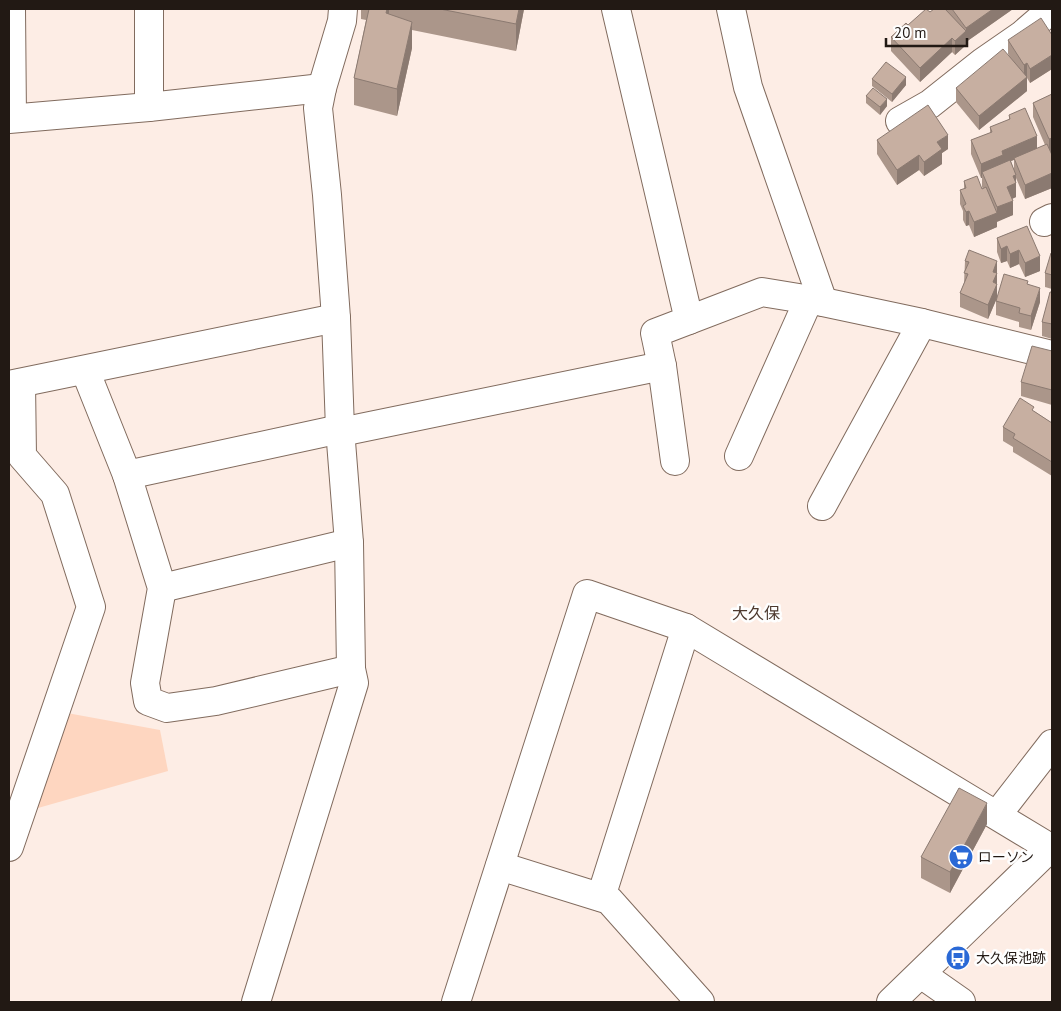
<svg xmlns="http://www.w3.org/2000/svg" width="1061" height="1011" font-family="'PT Sans','Noto Sans JP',sans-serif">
	<rect width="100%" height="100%" fill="#fdede5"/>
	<polygon fill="#fed6c0" points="67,713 160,730 168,771 31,810"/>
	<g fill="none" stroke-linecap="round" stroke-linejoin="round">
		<defs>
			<g id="minor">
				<polyline points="11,9 12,118"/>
				<polyline points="149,9 149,107"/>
				<polyline points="616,9 689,320 655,333 662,366 675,461"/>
				<polyline points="731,9 748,87 823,302"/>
				<polyline points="9,119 149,107 322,88"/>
				<polyline points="900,121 930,104 983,62 1022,35 1044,16"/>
				<polyline points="1044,222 1052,218"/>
				<polyline points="689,320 762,292 823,302 922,323 1052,355"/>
				<polyline points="85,370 127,475 162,588 145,683 148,701 167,708 216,701 351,669"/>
				<polyline points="9,385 336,318"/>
				<polyline points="341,432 662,366"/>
				<polyline points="739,456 809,299"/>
				<polyline points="127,475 340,429"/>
				<polyline points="822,506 922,323"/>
				<polyline points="162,588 349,543"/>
				<polyline points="997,815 1052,744"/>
				<polyline points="9,847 91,607 55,494 22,456 21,383"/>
				<polyline points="500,866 609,900 700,1002"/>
				<polyline points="601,897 686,628"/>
				<polyline points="921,974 961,1002"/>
				<polyline points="256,1002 354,683 351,669 349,543 340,429 336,318 327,195 318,108 322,88 342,21 343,9"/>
				<polyline points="456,1002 587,594 686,628 1052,849"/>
				<polyline points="891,1002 1052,846"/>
			</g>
		</defs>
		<use href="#minor" stroke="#816b5e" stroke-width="30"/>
		<use href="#minor" stroke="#fff" stroke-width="28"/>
	</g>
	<g fill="#ab968a" fill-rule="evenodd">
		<polygon points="361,9 524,9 516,51 412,30 412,48 397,116 354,105 354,78 366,20 361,19"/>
		<polygon points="945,9 1013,9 966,42 966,45 955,55 952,52 920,82 891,51 891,37 908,25 930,12"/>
		<polygon points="1052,35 1052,69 1030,83 1027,78 1027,91 979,130 956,102 956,88 1010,57 1008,54 1008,40"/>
		<polygon points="872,79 906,85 892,102 872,86"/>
		<path d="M1052,94v94l-27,11 -9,-21v19l-4,2 1,16 -16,6v6l-23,10 -5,-12 -3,1 -3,-6v-9l-3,-7v-14l4,-1v-8l19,8 -1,-2v-9h-1l-10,-24v-14l19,-7v-6l19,-7v-5l28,34 8,-4 -12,-28v-14zM1014,160v10l-3,-9z"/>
		<polygon points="866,96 887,106 880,115 866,103"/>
		<polygon points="877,140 948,149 942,153 942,164 924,176 919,170 897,185 877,154"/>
		<polygon points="1027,226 1040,271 1025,277 1019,264 1010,268 1007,261 1001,263 997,252 997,238"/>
		<polygon points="1052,254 1052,289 1045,287 1045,273"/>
		<polygon points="965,261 997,261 997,298 1028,285 1040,302 1031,330 1019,327 1019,322 996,315 996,300 988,319 960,307 960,293 964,283"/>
		<polygon points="1052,292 1052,339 1042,336 1042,322"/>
		<polygon points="1052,351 1052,405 1021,396 1021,382"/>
		<polygon points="1034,411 1052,423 1052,476 1013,452 1013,447 1003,441 1003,427"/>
		<polygon points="987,824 950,893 921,878 921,857"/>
	</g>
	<g fill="#8b7a71">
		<polygon points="387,9 389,9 389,25 386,13"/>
		<polygon points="519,9 524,9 516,51 516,24"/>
		<polygon points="993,9 1013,9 966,42 966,28"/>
		<polygon points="412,22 412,48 397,116 397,89"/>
		<polygon points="966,31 966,45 955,55 955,41"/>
		<polygon points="952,38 952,52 920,82 920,68"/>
		<polygon points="1052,55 1052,69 1030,83 1030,69"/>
		<polygon points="1027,63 1027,91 979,130 979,116 1024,79 1024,65"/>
		<polygon points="906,77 906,85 892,102 892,94"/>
		<polygon points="887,99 887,106 880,115 880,107"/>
		<polygon points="948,135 948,149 942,153 942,164 924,176 924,162 937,142"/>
		<polygon points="1037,136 1037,151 982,172 982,178 981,178 981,164 1002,151"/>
		<polygon points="1052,138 1052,145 1051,143 1051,152 1049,154 1049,139"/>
		<polygon points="919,155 919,170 897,185 897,170"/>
		<polygon points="1052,173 1052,188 1025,199 1025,185"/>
		<polygon points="1016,175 1016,197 1007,201 1007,187 1013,176"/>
		<polygon points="1013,201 1013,215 997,222 997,207"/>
		<polygon points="969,211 969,225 966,226 966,212"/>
		<polygon points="997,213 997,227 974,237 974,222"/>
		<polygon points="1007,246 1007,261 1001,263 1001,249"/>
		<polygon points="1019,250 1019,264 1010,268 1010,254"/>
		<polygon points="1040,256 1040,271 1025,277 1025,263"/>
		<polygon points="997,261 997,298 988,319 988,305 993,272"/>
		<polygon points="1040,288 1040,302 1031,330 1031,316"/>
		<polygon points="987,803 987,824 950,893 950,872"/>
	</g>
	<g fill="#c7afa1" stroke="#8b7a71">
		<polygon points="369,9 387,9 386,13 412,22 397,89 354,78"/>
		<polygon points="440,9 519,9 516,24"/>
		<polygon points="926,9 930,12 934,9 945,9 966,31 955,41 952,38 920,68 891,37 906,23 908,25"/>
		<polygon points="952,9 993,9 966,28"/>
		<polygon points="1041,18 1052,35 1052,55 1030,69 1027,63 1024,65 1008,40"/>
		<polygon points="1003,49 1027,77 979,116 956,88"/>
		<polygon points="886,62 906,77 892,94 872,79"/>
		<polygon points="873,88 887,99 880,107 866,96"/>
		<polygon points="1052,94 1052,138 1049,139 1033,103"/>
		<polygon points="928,105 948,135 937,142 942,149 924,162 919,155 897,170 877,140"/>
		<polygon points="1025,108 1037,136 1002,151 1003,155 981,164 971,140 992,132 990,127 1010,119 1009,115"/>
		<polygon points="1047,144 1052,155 1052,173 1025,185 1014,158"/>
		<polygon points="1010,160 1016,175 1013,176 1016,183 1007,187 1013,201 997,207 982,172"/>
		<polygon points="977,176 982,189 986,187 997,213 974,222 969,211 966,212 963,206 966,204 960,190 966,188 964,181"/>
		<polygon points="1027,226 1040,256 1025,263 1019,250 1010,254 1007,246 1001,249 997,238"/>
		<polygon points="969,250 997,261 993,272 997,273 993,282 997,284 988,305 960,293 968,274 964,273 969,262 965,261"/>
		<polygon points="1051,253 1052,254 1052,275 1045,273"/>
		<polygon points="1004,274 1028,281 1027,284 1040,288 1031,316 1019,313 1020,308 996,301"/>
		<polygon points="1050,292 1052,292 1052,324 1042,322"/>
		<polygon points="1032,346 1052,351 1052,390 1021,382"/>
		<polygon points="1020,398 1034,407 1032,410 1052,423 1052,462 1013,438 1015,434 1003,427"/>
		<polygon points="959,788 987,803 950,872 921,857"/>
	</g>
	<defs>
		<symbol id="supermarket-disc" viewBox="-11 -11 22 22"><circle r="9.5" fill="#2a69d6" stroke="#fefefe"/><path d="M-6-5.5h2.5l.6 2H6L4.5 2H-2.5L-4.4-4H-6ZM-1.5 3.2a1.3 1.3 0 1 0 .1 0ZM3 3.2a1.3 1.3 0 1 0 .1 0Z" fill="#fff"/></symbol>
		<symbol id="bus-disc" viewBox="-11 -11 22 22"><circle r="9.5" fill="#2a69d6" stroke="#fefefe"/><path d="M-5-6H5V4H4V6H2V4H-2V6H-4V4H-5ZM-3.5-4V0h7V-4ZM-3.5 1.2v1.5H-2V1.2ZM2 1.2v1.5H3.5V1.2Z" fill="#fff"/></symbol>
	</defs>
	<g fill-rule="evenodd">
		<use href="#supermarket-disc" x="947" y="843" width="28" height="28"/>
		<use href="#bus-disc" x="944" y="944" width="28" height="28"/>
	</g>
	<g text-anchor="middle" stroke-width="5" stroke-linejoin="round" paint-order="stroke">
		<g font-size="14" fill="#221914" stroke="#fefefe" text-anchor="start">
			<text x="978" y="862">ローソン</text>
			<text x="976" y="963">大久保池跡</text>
		</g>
		<g font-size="16" fill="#4d392e" stroke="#fefefe">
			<text x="756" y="619">大久保</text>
		</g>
	</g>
	<rect width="1061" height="1011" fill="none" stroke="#221914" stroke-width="20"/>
	<path d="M886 38v8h81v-8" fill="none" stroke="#221914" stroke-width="2.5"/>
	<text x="894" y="38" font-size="15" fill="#221914" stroke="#fefefe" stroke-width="4" paint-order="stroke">20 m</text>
</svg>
